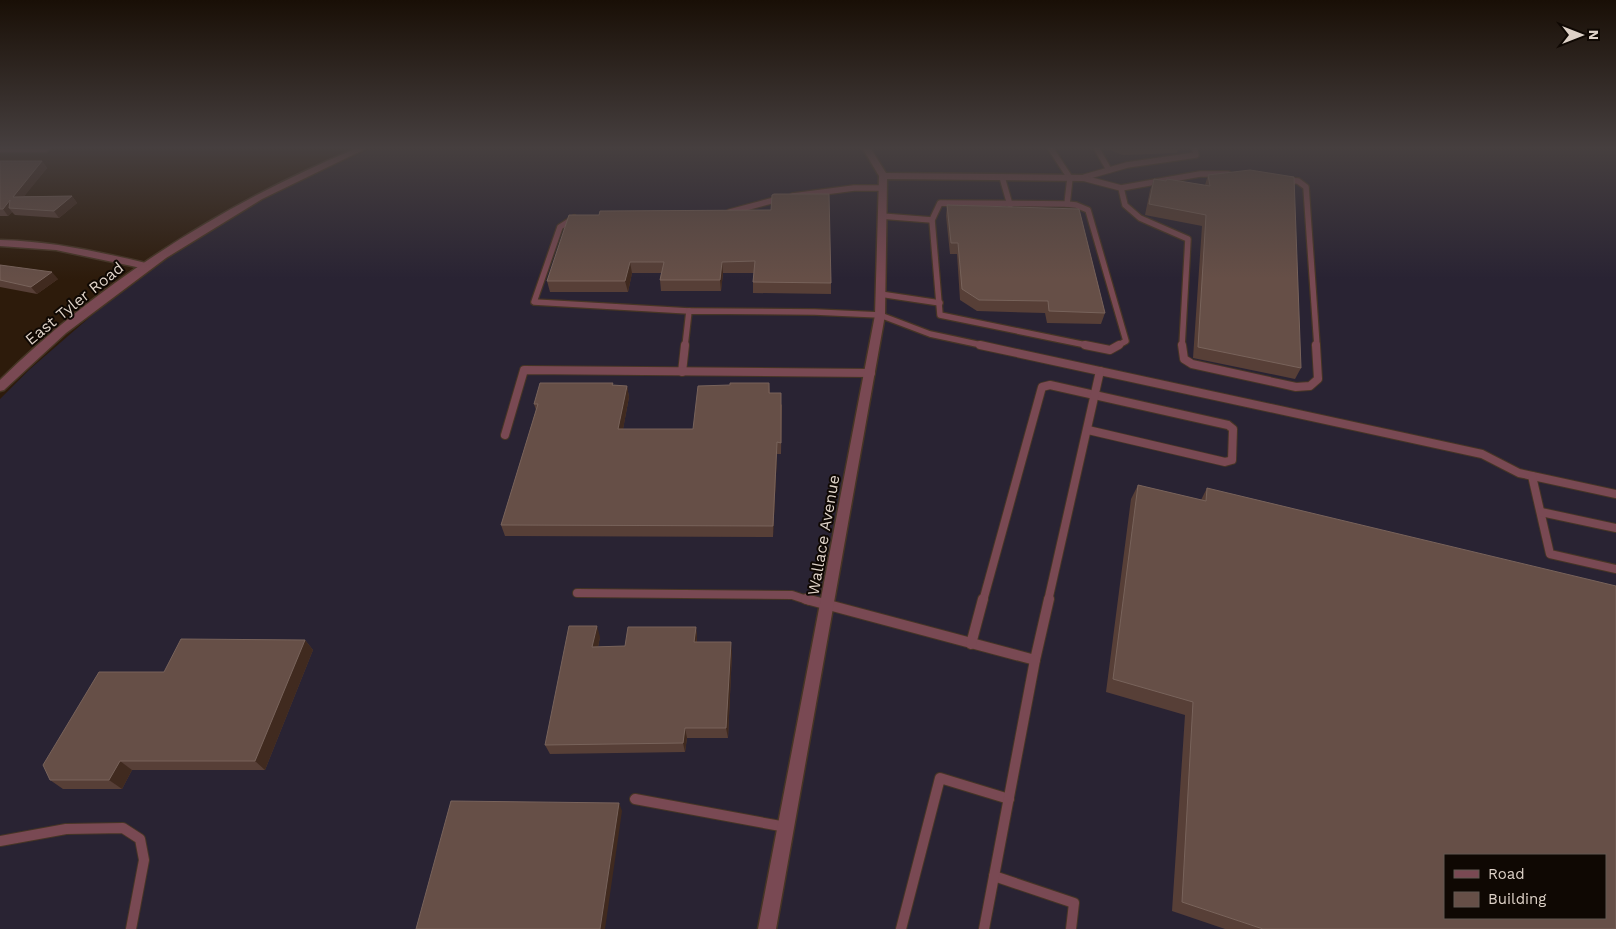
<svg xmlns="http://www.w3.org/2000/svg" width="1616" height="929" font-family="'Work Sans',sans-serif">
	<rect width="100%" height="100%" fill="#2d1b0b"/>
	<path fill="#292333" fill-rule="evenodd" d="M370,149h1246v780h-1616v-530l30,-30 68,-59 55,-42 72,-48 67,-36zM1445,855h160v63h-160z"/>
	<g fill="none" stroke-linecap="round" stroke-linejoin="round">
		<defs>
			<g id="service-far2">
				<polyline points="1051,149 1070,178 1067,204"/>
				<polyline points="1097,149 1109,170"/>
				<polyline points="1002,177 1010,205"/>
				<polyline points="1085,177 1127,165 1196,155 1195,149"/>
				<polyline points="1083,178 1121,188 1200,174 1228,174"/>
				<polyline points="1284,180 1298,181 1306,187 1317,346"/>
				<polyline points="1121,188 1125,205 1140,218 1188,239 1182,346"/>
				<polyline points="793,196 854,188 881,188"/>
				<polyline points="730,212 782,198"/>
				<polyline points="881,216 932,220"/>
				<polyline points="574,218 560,227 534,302 689,311"/>
				<polyline points="880,294 940,303"/>
				<polyline points="685,346 689,311 815,312 880,315 930,334 986,346"/>
				<polyline points="1091,346 940,315 932,220 940,203 1067,204 1076,205 1088,210 1126,341 1117,346"/>
			</g>
			<g id="service-far1">
				<polyline points="980,345 1482,454 1519,473 1616,494"/>
				<polyline points="1085,345 1110,350 1119,345"/>
				<polyline points="1182,345 1184,359 1192,364 1296,387 1310,386 1318,379 1316,345"/>
				<polyline points="682,372 685,345"/>
				<polyline points="505,435 524,370 871,373"/>
				<polyline points="1532,476 1550,554 1616,569"/>
				<polyline points="1541,512 1616,528"/>
				<polyline points="577,593 792,595 810,601"/>
				<polyline points="983,601 1042,387 1050,385 1228,425 1233,429 1232,460 1225,462 1088,430"/>
				<polyline points="1048,601 1100,371"/>
			</g>
			<g id="service">
				<polyline points="806,599 1035,660 1049,599"/>
				<polyline points="971,644 983,599"/>
				<polyline points="635,799 786,827"/>
				<polyline points="0,841 66,829 123,828 140,839 144,860 131,929"/>
				<polyline points="994,876 1074,903 1071,929"/>
				<polyline points="901,929 940,778 1009,799"/>
				<polyline points="984,929 1035,660"/>
			</g>
			<g id="minor">
				<polygon points="0,149 50,149 46,152 0,152"/>
				<polygon points="863,149 871,149 886,173 1083,175 1087,178 1083,181 887,179 885,315 776,929 758,929 875,315 879,176"/>
				<path d="M0,240c51,1 100,12 150,24l1,2 -5,3 -90,-19 -56,-4z"/>
			</g>
			<path id="tertiary" d="M355,149h10l-103,50 -96,59 -100,75 -62,57 -4,1v-11c98,-97 227,-178 355,-231z"/>
		</defs>
		<use href="#service-far2" stroke="#463525" stroke-width="8"/>
		<use href="#service-far1" stroke="#463525" stroke-width="10"/>
		<use href="#service" stroke="#463525" stroke-width="12"/>
		<use href="#minor" stroke="#463525" stroke-width="3"/>
		<use href="#tertiary" stroke="#463525" stroke-width="3"/>
		<use href="#service-far2" stroke="#794953" stroke-width="5.5"/>
		<use href="#service-far1" stroke="#794953" stroke-width="8"/>
		<use href="#service" stroke="#794953" stroke-width="10"/>
		<use href="#minor" fill="#794953" fill-rule="evenodd"/>
		<use href="#tertiary" fill="#794953" fill-rule="evenodd"/>
	</g>
	<g fill="#573f37">
		<polygon points="1109,149 1178,149 1177,153 1123,155 1110,150"/>
		<polygon points="0,161 42,161 47,168 24,196 72,196 77,203 59,218 15,215 12,212 8,216 0,216"/>
		<polygon points="1208,175 1301,368 1295,379 1193,358 1202,226 1145,215 1150,190 1154,179 1166,181 1205,185"/>
		<polygon points="947,205 1105,313 1101,324 1047,323 1045,313 977,311 960,300 957,254 950,254 946,216"/>
		<polygon points="599,215 831,283 831,294 753,293 753,282 754,273 723,273 721,291 661,291 660,280 661,273 632,273 628,292 550,292 547,281"/>
		<polygon points="0,265 58,279 37,294 0,287"/>
		<polygon points="613,383 613,385 627,386 629,397 623,429 693,429 730,385 769,383 770,393 782,405 781,454 777,454 773,537 505,536 501,525 536,410 534,404"/>
		<polygon points="1138,485 1201,500 1207,488 1616,929 1225,929 1172,911 1185,715 1106,692 1131,499"/>
		<polygon points="696,627 697,637 697,642 732,652 728,738 687,738 685,752 550,754 545,745 600,637 598,647 625,646"/>
		<polygon points="305,640 313,650 265,770 132,770 122,789 63,789 50,780 164,672"/>
	</g>
	<g fill="#402a1f">
		<polygon points="42,161 47,168 18,204 13,197"/>
		<polygon points="72,196 77,203 59,218 54,211"/>
		<polygon points="10,200 9,208 12,212 8,216 3,209"/>
		<polygon points="630,262 632,273 628,292 625,281"/>
		<polygon points="722,262 723,273 721,291 720,280"/>
		<polygon points="52,272 58,279 37,294 31,287"/>
		<polygon points="627,386 629,397 621,440 618,429"/>
		<polygon points="777,442 777,454 773,537 773,526"/>
		<polygon points="597,626 600,637 596,657 592,647"/>
		<polygon points="696,627 697,637 696,652 694,642"/>
		<polygon points="305,640 313,650 265,770 255,761"/>
		<polygon points="731,642 732,652 728,738 726,728"/>
		<polygon points="685,728 687,738 685,752 683,743"/>
		<polygon points="120,761 132,770 122,789 109,780"/>
		<polygon points="619,803 622,811 605,929 600,929"/>
	</g>
	<g fill="#664f47" stroke="#78635b" fill-rule="evenodd">
		<polygon points="0,161 42,161 13,197 72,196 54,211 9,208 10,200 3,209 0,209"/>
		<polygon points="1250,170 1294,177 1301,368 1198,347 1206,215 1149,204 1154,179 1166,181 1167,179 1210,186 1208,175"/>
		<polygon points="774,194 829,194 831,283 753,282 755,261 722,262 720,280 660,280 664,262 630,262 625,281 547,281 569,215 599,215 600,211 771,210 772,195"/>
		<polygon points="947,205 1079,209 1105,313 1049,311 1048,301 979,300 962,289 958,243 951,243"/>
		<polygon points="0,265 52,272 31,287 0,280"/>
		<polygon points="540,383 613,383 612,385 627,386 618,429 693,429 698,386 730,385 730,383 769,383 769,393 781,393 781,443 777,442 773,526 501,525 538,404 534,404"/>
		<path d="M1138,485l68,16 1,-13 409,98v343h-353l-81,-27 11,-200 -80,-23zM1445,855h160v63h-160z"/>
		<polygon points="569,626 597,626 592,647 625,646 628,627 696,627 694,642 731,642 726,728 685,728 683,743 545,745"/>
		<polygon points="181,639 305,640 255,761 120,761 109,780 50,780 43,765 99,672 164,672"/>
		<polygon points="451,801 619,803 600,929 416,929"/>
	</g>
	<linearGradient id="sky" x2="0" y2="1"><stop stop-color="#190f06"/><stop offset="0.53" stop-color="#463f3f"/><stop offset="1" stop-color="#463f3f" stop-opacity="0"/></linearGradient>
	<rect width="1616" height="279" fill="url(#sky)"/>
	<g text-anchor="middle" stroke-width="4" stroke-linejoin="round" paint-order="stroke">
		<g font-size="16" fill="#ded2c8" stroke="#0f0803">
			<text transform="translate(74 303) rotate(-39)" y="6">East Tyler Road</text>
			<text transform="translate(823 535) rotate(-80)" y="6">Wallace Avenue</text>
		</g>
	</g>
	<rect x="1444" y="854" width="162" height="65" fill="#0f0803" stroke="#625952"/>
	<rect x="1454" y="870" width="25" height="8" fill="#794953" stroke="#625952"/>
	<text x="1488" y="879" font-size="15" fill="#ded2c8">Road</text>
	<rect x="1454" y="892" width="25" height="15" fill="#664f47" stroke="#625952"/>
	<text x="1488" y="904" font-size="15" fill="#ded2c8">Building</text>
	<g transform="translate(1581 35) rotate(90)" stroke="#0f0803" stroke-width="4" paint-order="stroke">
	<path d="M0-4L9 19L0 12L-9 19Z" fill="#ded2c8"/>
	<text y="-8" font-size="14" font-weight="bold" text-anchor="middle" fill="#ded2c8">N</text>
	</g>
</svg>
